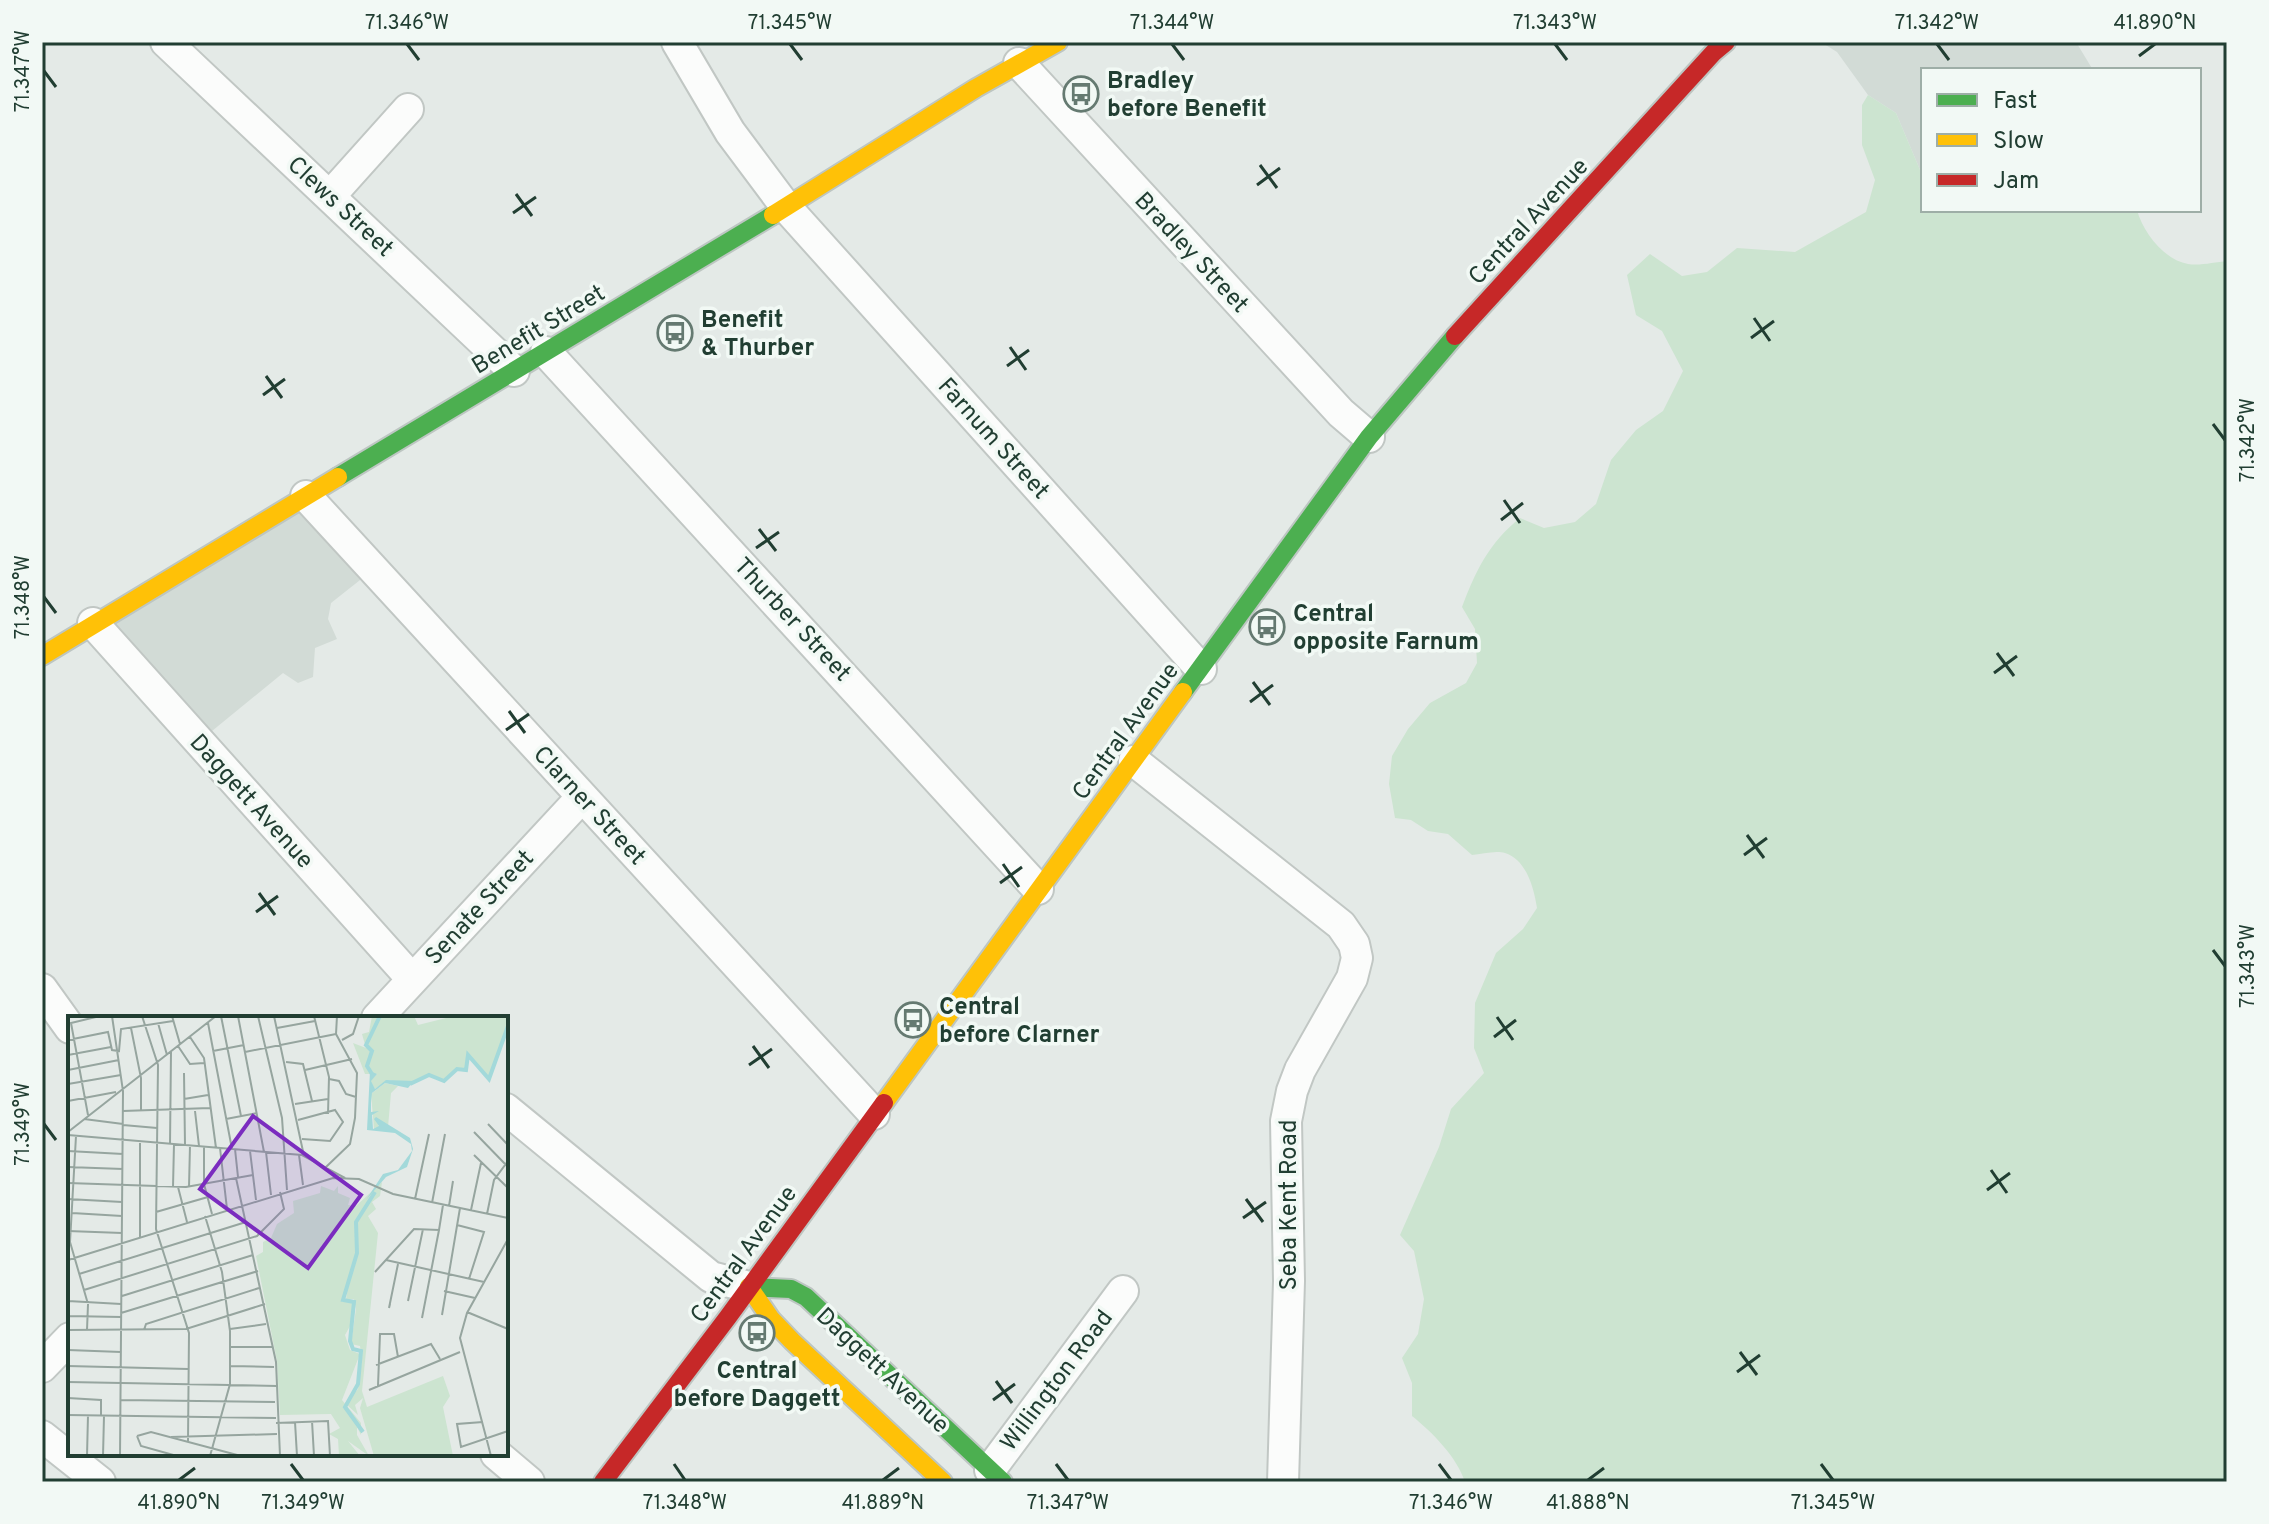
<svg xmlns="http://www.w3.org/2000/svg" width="2269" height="1524" font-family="Overpass,sans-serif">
	<rect width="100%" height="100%" fill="#e4eae7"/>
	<g fill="#d2dbd6">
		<polygon points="1821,42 2076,42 2093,70 1923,70 1923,177 1896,113 1868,95 1837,52"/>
		<polygon points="304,500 374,569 331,603 328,619 337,639 315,648 313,677 298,683 283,673 201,740 105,623"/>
	</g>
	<path fill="#cce4d0" d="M1868,95l28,18 27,64v33h214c6,22 27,50 51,54 12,2 27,-2 39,-3v1221h-762c-8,-25 -33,-50 -53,-66v-33l-10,-25 16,-24 6,-35 -10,-48 -14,-16 39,-88 12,-38 33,-36 -10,-25 1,-45 21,-50 27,-24 14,-21c-3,-19 -10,-48 -32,-55 -9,-3 -23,1 -33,2l-24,-21 -20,-3 -17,-11 -16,-2 -6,-34 3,-28 16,-27 22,-26 36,-20 11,-20 -2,-34 -13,-22c14,-37 27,-64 58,-89l24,10 31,-6 21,-18 15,-44 25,-30 27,-19 20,-40 -21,-40 -26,-16 -9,-40 23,-21 32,22 25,-4 30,-24 58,4 71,-40 9,-32 -13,-35v-40z"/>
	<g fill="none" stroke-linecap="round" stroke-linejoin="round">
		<defs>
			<g id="street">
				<polyline points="166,42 514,371"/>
				<polyline points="677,42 730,132 786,207 1201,669"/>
				<polyline points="1019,63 1341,413 1369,437"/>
				<polyline points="330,196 408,109"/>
				<polyline points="546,352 1038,889"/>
				<polyline points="306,496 874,1114"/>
				<polyline points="93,623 412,979"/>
				<polyline points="1134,761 1341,925 1354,944 1357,958 1352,978 1300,1070 1292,1091 1286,1121 1289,1281 1283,1482"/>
				<polyline points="42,989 70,1028"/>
				<polyline points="377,1018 582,797"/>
				<polyline points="506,1109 711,1277 749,1287"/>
				<polyline points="42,1367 70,1338"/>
				<polyline points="42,1436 100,1482"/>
				<polyline points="496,1454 529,1482"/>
				<polyline points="990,1470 1123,1291"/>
			</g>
			<g id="fast">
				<polyline points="338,477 773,215"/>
				<polyline points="1183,692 1369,437 1455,336"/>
				<polyline points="749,1287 791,1289 806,1297 1003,1482"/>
			</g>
			<g id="slow">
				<polyline points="773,215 976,88 1058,42"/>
				<polyline points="42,656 338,477"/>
				<polyline points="884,1103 1183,692"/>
				<polyline points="749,1287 771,1319 792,1341 943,1482"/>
			</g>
			<g id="jam">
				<polyline points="1455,336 1714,52 1726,42"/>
				<polyline points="603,1482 728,1317 884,1103"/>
			</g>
		</defs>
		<use href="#street" stroke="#c1c7c4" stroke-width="34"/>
		<use href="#fast" stroke="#bdc6c2" stroke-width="22"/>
		<use href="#slow" stroke="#bdc6c2" stroke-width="22"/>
		<use href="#jam" stroke="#bdc6c2" stroke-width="22"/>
		<use href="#street" stroke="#fbfcfb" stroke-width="30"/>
		<use href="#fast" stroke="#4caf50" stroke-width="18"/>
		<use href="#slow" stroke="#ffc107" stroke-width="18"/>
		<use href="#jam" stroke="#c62828" stroke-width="18"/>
	</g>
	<path fill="none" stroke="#213e32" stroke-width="3" d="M407,44l12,16M790,44l12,16M1172,44l12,16M1555,44l12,16M1937,44l12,16M2139,56l16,-12M44,71l12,16M1260,165l17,23M1257,185l23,-17M516,194l16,22M513,213l23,-16M1754,318l16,23M1751,338l23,-17M1010,347l16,23M1007,366l22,-16M266,376l16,22M263,395l22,-16M2213,424l12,16M1504,500l16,23M1501,520l22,-17M759,529l17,22M756,548l23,-16M44,597l12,16M1997,653l17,23M1994,673l23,-17M1253,682l17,23M1250,702l23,-17M509,711l16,22M506,730l23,-16M1747,835l17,23M1744,855l23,-17M1003,864l16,23M1000,883l22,-16M259,893l16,22M256,912l22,-16M2213,950l12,16M1497,1017l16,23M1494,1037l22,-17M753,1046l16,22M749,1065l23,-16M44,1124l12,16M1991,1170l16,23M1987,1190l23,-17M1246,1199l17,23M1243,1218l23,-16M1740,1352l17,23M1737,1372l23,-17M996,1381l16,22M993,1400l22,-16M291,1464l12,16M674,1464l11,16M1056,1464l12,16M1439,1464l12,16M1821,1464l12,16M179,1480l16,-12M883,1480l16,-12M1588,1480l16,-12"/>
	<defs>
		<symbol id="bus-ring" viewBox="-11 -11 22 22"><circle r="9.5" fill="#f2f9f5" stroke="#657a71" stroke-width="1.5"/><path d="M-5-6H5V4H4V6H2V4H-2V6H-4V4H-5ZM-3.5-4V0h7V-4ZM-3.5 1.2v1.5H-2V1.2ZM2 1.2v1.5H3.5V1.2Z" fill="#657a71"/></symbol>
	</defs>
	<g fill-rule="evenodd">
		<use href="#bus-ring" x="1061" y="74" width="40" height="40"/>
		<use href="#bus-ring" x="655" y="313" width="40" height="40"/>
		<use href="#bus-ring" x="1247" y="607" width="40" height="40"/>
		<use href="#bus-ring" x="893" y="1000" width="40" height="40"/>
		<use href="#bus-ring" x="737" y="1313" width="40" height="40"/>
	</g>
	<g text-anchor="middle" stroke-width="7" stroke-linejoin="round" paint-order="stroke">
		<g font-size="24" font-weight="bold" fill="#213e32" stroke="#f2f9f5" text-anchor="start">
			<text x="1107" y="88">Bradley<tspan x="1107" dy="28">before Benefit</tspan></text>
			<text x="701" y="327">Benefit<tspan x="701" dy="28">&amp; Thurber</tspan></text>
			<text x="1293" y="621">Central<tspan x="1293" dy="28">opposite Farnum</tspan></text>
			<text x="939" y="1014">Central<tspan x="939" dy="28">before Clarner</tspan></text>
			<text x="757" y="1378" text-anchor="middle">Central<tspan x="757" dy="28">before Daggett</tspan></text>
		</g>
		<g font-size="24" fill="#213e32" stroke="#f2f9f5">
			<text transform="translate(341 206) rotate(43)" y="8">Clews Street</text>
			<text transform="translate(1528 221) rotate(-47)" y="8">Central Avenue</text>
			<text transform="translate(1192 252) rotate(47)" y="8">Bradley Street</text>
			<text transform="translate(538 329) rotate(-31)" y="8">Benefit Street</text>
			<text transform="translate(994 438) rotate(48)" y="8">Farnum Street</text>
			<text transform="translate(793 619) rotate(47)" y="8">Thurber Street</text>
			<text transform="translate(1125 731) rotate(-54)" y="8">Central Avenue</text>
			<text transform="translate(252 801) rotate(48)" y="8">Daggett Avenue</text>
			<text transform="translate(590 805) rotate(47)" y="8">Clarner Street</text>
			<text transform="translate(479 907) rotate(-47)" y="8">Senate Street</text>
			<text transform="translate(1288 1205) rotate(-90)" y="8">Seba Kent Road</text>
			<text transform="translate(743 1254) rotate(-54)" y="8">Central Avenue</text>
			<text transform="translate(883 1370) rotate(43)" y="8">Daggett Avenue</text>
			<text transform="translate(1056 1380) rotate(-53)" y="8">Willington Road</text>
		</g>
	</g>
	<g transform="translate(68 1016)">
		<rect width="440" height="440" fill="#e4eae7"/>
		<path d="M304,0h42l4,9 36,-9h54v10l-19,53 -21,-24 -2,15 -9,-1 -13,12 -15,-6 -20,10 -20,-5 -14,9 -5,-8 7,-7h-12l-12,-31 13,5 -4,-14 7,-2zM317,67l13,3 -7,7 -3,34 -11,-7 2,7 -5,2 -3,-35zM314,166l-2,14 -8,6 4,7 -8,7 10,17 -16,158 5,16 76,-31 7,20 -7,11 10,49h-79l-14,-48 3,-10 -8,7 3,10 -13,-12 13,-14 4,-30 -2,-13 -9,-2 5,-35 -2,-10 -8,1 1,-8 -5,10 10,-1 2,18 -9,16 5,15 10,4 -18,46 19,23v12l-4,-8v8l12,21 -21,-15 12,15h-21l-1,-17 -9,-5 11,-6 -9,-14 -51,1 -3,-54 -21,-105 7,-4v-10l8,-4 6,-14 17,-11 -1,-12 27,-8 1,-7 13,5 4,-5v7l12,5 -2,7 8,1z" fill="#cce4d0"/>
		<path d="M302,55l7,3 -6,7 4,8 11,-9 28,1 -6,7 -23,-5 -13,10 -1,9v10l8,-1 -7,4 1,14 6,-3 -5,-7 2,-2 34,21 3,11 -6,18 -21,10 -20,23 17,-26 15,-4 14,-19 -1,-7 -16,-11 -28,-3z" fill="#a3d9da"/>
		<path fill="none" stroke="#a3d9da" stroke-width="4" d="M304,58l-5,-8 5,-15 -6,-6 14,-29M342,68l19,-9 15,6 13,-12 9,1 2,-15 21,24 19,-53M295,416l-18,-25 13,-23 3,-33 -8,-2 -3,-8 4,-39 -11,-2 14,-47 -1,-31 19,-30"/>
		<path fill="none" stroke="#96a59f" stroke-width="2" d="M44,0l11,75 -3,365M74,0l16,49 -2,164 33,104 -1,108M104,0l8,28M153,0l20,100M170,0l26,136M190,0l24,102 5,72M206,0l30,140M246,0l15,61 -1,37M90,7l9,32M140,7l24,126M63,12l10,50v33M209,12l38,-7M122,21l14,21 12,90M0,24l40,-8 4,18 7,1 2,-22 52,-8M274,24l11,-6 6,-18M110,30l12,18 14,-1M145,35l31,-6M177,36l91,-18M0,39l43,-8M218,46l17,2 9,37M0,54l51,-10M237,54l47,-11M116,57l1,72M261,63l10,2 7,13 10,3M0,68l53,-9M116,83l24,-4M0,85l48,-9M227,88l33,-5M55,95l87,-3M127,95l4,35M20,99l-17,-92 29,-7M16,103l39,5M158,103l31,-6M230,104l37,-10 8,12 -13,19 -28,-2M420,108l20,21M55,109l34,3M0,116l148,-116M406,116l34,35M0,119l234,20 43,23M8,120l-6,106 18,62 -1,26M102,128l1,-92M136,131v37l8,30M152,132l7,61M167,133l3,28M0,135l55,3M182,135l6,49M198,136l5,43M231,139l4,30M406,139l34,33M0,151l55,2M258,151l24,-23 5,-26 2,-45 -21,-39 1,-18M168,162l40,184 4,94M0,167l118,4 67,-12M105,171l1,-43M110,171l9,35M121,171l1,-42M0,183l54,3M347,183l14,-65M364,187l13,-69M381,190l4,-25M403,194l10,-47M88,196l52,-15M4,197l50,3M419,198l7,-34 14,-19M137,200l17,56 8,59v53l-20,72M389,209l27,7 -15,47M0,215l54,2M72,221v-96M0,244l265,-82 26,1 34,15 115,24M318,244l98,22M307,256l39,-43 25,1 4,-25M11,258l167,-52M16,274l173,-54 27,-27 -4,-17M376,275l31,7M0,278v37M54,280l131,-41M0,285l53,3M340,285l15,-72M322,288l-1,4 9,-44M399,296l41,17M53,297l137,-42M374,299l18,-107M0,300l53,1M354,302l17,-88M162,313l36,-5M0,314l118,-1 79,-25M76,314l2,-6 113,-36M162,331h43M0,334l53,2M308,349l55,-21 9,15M0,350l120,3M162,350l44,1M0,366l209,4M310,370l2,-52h14l4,23M301,374l91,-38M0,382l33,2v16M53,384l154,2M0,399l208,3M244,405l2,35M227,406l2,34M415,406l-26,2 4,23 47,-16M208,407l52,-2 2,35M69,420l14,-4 90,24M69,420l4,10 36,10M103,421l106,-3M19,440l1,-41M35,440l1,-40M423,440l-31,-118 7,-25 41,-74"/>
		<path fill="#7b2cbf" fill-opacity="0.15" stroke="#7b2cbf" stroke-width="4" d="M185,100l108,79 -53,73 -108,-79z"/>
		<rect width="440" height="440" fill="none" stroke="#213e32" stroke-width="4"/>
	</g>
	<rect width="2269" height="1524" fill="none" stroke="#f2f9f5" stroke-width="88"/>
	<rect x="1921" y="68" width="280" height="144" fill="#f2f9f5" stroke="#9eaea7" stroke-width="2"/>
	<rect x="1937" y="94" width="40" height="12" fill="#4caf50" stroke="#9eaea7" stroke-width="2"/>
	<text x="1993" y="108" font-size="24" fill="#213e32">Fast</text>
	<rect x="1937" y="134" width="40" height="12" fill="#ffc107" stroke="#9eaea7" stroke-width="2"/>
	<text x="1993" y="148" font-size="24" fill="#213e32">Slow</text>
	<rect x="1937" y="174" width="40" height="12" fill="#c62828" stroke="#9eaea7" stroke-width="2"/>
	<text x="1993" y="188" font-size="24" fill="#213e32">Jam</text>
	<rect x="44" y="44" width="2181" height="1436" fill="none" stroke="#213e32" stroke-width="3"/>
	<g font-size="20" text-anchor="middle" fill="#213e32">
		<text x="407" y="29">71.346°W</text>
		<text x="790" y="29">71.345°W</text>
		<text x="1172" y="29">71.344°W</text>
		<text x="1555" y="29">71.343°W</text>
		<text x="1937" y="29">71.342°W</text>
		<text x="2155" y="29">41.890°N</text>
		<text transform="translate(22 71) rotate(-90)" y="7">71.347°W</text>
		<text transform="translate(2247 440) rotate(-90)" y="7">71.342°W</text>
		<text transform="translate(22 597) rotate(-90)" y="7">71.348°W</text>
		<text transform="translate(2247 966) rotate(-90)" y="7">71.343°W</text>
		<text transform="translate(22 1124) rotate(-90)" y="7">71.349°W</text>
		<text x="179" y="1509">41.890°N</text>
		<text x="303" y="1509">71.349°W</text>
		<text x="685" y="1509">71.348°W</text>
		<text x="883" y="1509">41.889°N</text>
		<text x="1068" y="1509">71.347°W</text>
		<text x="1451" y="1509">71.346°W</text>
		<text x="1588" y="1509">41.888°N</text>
		<text x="1833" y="1509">71.345°W</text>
	</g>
</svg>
